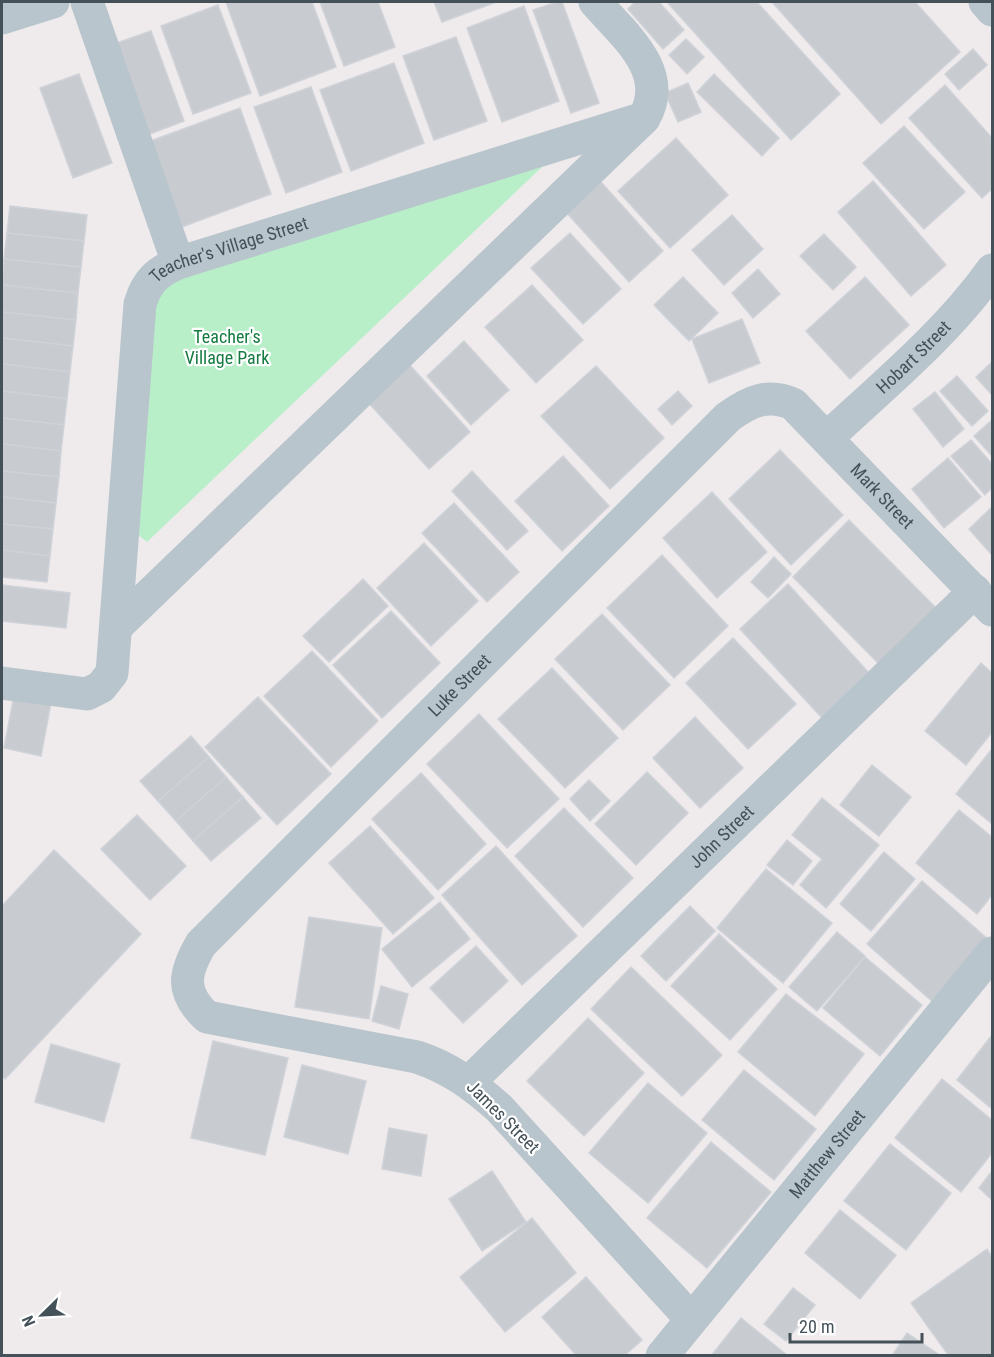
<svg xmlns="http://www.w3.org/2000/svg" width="994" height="1357" font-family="'Roboto Condensed',sans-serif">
	<rect width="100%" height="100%" fill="#efebec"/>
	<polygon fill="#b8efc9" points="561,149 147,542 127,526 144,282"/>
	<g fill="#c8ccd1" stroke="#cfd2d8" stroke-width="1.5">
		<polygon points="226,2 312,2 336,67 260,96"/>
		<polygon points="320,2 378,2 395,47 344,66"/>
		<polygon points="434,2 493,2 494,3 442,22"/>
		<polygon points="557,2 562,2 599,103 571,113 533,10"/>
		<polygon points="635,2 659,2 684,30 663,49 628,9"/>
		<polygon points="667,2 757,2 840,94 791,140"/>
		<polygon points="772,2 915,2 960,52 881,124"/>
		<polygon points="218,5 251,93 193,114 161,26"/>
		<polygon points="524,6 559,101 502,122 467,28"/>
		<polygon points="151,31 184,121 142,137 108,46"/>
		<polygon points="456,37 487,121 434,140 403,56"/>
		<polygon points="686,39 704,57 687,74 669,55"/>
		<polygon points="973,49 987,65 959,90 945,74"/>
		<polygon points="394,63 424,143 351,171 320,90"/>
		<polygon points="79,74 112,163 73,178 40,88"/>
		<polygon points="714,74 779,138 762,156 697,92"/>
		<polygon points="688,83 701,112 678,122 665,93"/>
		<polygon points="945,85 992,138 992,189 982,198 909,118"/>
		<polygon points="311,87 342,172 286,193 254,107"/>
		<polygon points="240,108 271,194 179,228 148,142"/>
		<polygon points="904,126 965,192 924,229 863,163"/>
		<polygon points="676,138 728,195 670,248 618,191"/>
		<polygon points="592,172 663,251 629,282 558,203"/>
		<polygon points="873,181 946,265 911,296 838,212"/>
		<polygon points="10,206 87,215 84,241 7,233"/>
		<polygon points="732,215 763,249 724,285 692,250"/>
		<polygon points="7,233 84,241 81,267 4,259"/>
		<polygon points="570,233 621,289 583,324 531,268"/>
		<polygon points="824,234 856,267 833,290 800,256"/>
		<polygon points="4,259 81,267 78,293 2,285"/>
		<polygon points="758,269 780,294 753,318 732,293"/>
		<polygon points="683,277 718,313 689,341 654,305"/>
		<polygon points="865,277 909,325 850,379 806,331"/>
		<polygon points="2,285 78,293 76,320 2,312"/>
		<polygon points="532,285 583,340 536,383 485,327"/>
		<polygon points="2,312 76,320 73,346 2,338"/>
		<polygon points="742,319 760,363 709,383 692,339"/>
		<polygon points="2,338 73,346 70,372 2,364"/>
		<polygon points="464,341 509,390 471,425 427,376"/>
		<polygon points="992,362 992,395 976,377"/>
		<polygon points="408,363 470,432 429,469 367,401"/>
		<polygon points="2,364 70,372 67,399 2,391"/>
		<polygon points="596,366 664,438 610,489 541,416"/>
		<polygon points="957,376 988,411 972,426 940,391"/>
		<polygon points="2,391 67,399 64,425 2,418"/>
		<polygon points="678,391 692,406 672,425 658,409"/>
		<polygon points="935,392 964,429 943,447 913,409"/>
		<polygon points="2,418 64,425 61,451 2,444"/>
		<polygon points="992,420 992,456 974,436"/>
		<polygon points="971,440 992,464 992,488 985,495 951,456"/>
		<polygon points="2,444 61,451 59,477 2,471"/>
		<polygon points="780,450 843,515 791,565 729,499"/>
		<polygon points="563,456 609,506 562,551 515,501"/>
		<polygon points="948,458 981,497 944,528 912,489"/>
		<polygon points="2,471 59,477 56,503 2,497"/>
		<polygon points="472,471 528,531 507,550 452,491"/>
		<polygon points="712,492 767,552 717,598 663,538"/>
		<polygon points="2,497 56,503 53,529 2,524"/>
		<polygon points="454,503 519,572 487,602 422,533"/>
		<polygon points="992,507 992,555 969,529"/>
		<polygon points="849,520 937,609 880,665 793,577"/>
		<polygon points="2,524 53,529 50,556 2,550"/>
		<polygon points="424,543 478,601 431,646 377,588"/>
		<polygon points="2,550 50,556 47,582 2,577"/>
		<polygon points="662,555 728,626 674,678 607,608"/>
		<polygon points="774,557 791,574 768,598 751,582"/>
		<polygon points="363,579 388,606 329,662 303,636"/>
		<polygon points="788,584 870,674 822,718 740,629"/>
		<polygon points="2,585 70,593 66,628 2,621"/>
		<polygon points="391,611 440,663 382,718 333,665"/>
		<polygon points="602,614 670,685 623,730 555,659"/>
		<polygon points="733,638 796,704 748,749 686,683"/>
		<polygon points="312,651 378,721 331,767 264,696"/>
		<polygon points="981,663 992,673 992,732 966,765 925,731"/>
		<polygon points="552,668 618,738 565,788 498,719"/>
		<polygon points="16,685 53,692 41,756 4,748"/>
		<polygon points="258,697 331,774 277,825 205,747"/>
		<polygon points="479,714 559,799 507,848 427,764"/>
		<polygon points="695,717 743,768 700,808 653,758"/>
		<polygon points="191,736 209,757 158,801 140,781"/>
		<polygon points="992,749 992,824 956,794"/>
		<polygon points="209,757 226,777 176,821 158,801"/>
		<polygon points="872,765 911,797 879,836 840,805"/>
		<polygon points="647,772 688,813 636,865 595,824"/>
		<polygon points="421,773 486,844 438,890 372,819"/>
		<polygon points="226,777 243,797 193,841 176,821"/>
		<polygon points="589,780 610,801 590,821 570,799"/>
		<polygon points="243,797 261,818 211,861 193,841"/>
		<polygon points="822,798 879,845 826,908 800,885 822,859 792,835"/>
		<polygon points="564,808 633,878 583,927 515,856"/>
		<polygon points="959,810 992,837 992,895 977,914 916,863"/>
		<polygon points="137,815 186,866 150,900 101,849"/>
		<polygon points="370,826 434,898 393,934 329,863"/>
		<polygon points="787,840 812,861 793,885 767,865"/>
		<polygon points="496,846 577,936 522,985 442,895"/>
		<polygon points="54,850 141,934 5,1079 2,1076 2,906"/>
		<polygon points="884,852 915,879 871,931 840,904"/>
		<polygon points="766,869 832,923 783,983 717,928"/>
		<polygon points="922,881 990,941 935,1004 867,944"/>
		<polygon points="440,902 470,939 412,987 382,949"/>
		<polygon points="690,906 715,931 666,981 641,956"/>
		<polygon points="309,917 382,928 369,1019 295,1007"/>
		<polygon points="837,932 865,956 817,1011 789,987"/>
		<polygon points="719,934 777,989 730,1040 671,986"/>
		<polygon points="476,946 508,981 463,1023 430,988"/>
		<polygon points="865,957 922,1005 880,1056 823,1008"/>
		<polygon points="631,967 722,1055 682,1096 591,1009"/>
		<polygon points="381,986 408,994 399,1029 372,1021"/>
		<polygon points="786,994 864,1054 815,1116 738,1052"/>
		<polygon points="588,1018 644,1073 584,1136 527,1081"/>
		<polygon points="992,1035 992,1109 957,1080"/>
		<polygon points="213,1041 288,1058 265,1155 191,1138"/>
		<polygon points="51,1044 120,1064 104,1122 35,1102"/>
		<polygon points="302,1065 366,1081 348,1154 284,1137"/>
		<polygon points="744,1070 816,1129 774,1180 702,1120"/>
		<polygon points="942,1079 992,1120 992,1153 961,1192 895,1138"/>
		<polygon points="648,1083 707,1133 648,1203 589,1153"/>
		<polygon points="389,1128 427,1135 421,1176 382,1169"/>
		<polygon points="711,1142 771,1192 707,1268 647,1218"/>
		<polygon points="890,1144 951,1193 906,1250 844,1201"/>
		<polygon points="492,1171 526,1222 482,1251 449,1199"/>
		<polygon points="992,1171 992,1200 979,1188"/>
		<polygon points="840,1210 896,1255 860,1299 805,1253"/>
		<polygon points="532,1218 576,1273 505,1332 460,1277"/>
		<polygon points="987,1249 992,1257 992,1356 949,1356 911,1303"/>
		<polygon points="586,1277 642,1340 624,1356 577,1356 542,1317"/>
		<polygon points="793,1288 815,1305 786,1341 764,1324"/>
		<polygon points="741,1318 788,1356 711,1356"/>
		<polygon points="907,1333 941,1356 892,1356"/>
	</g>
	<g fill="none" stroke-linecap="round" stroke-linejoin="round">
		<g stroke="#b9c5cc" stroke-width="33">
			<polyline points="87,2 178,263"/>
			<polyline points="985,2 992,10"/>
			<polyline points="2,18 53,2"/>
			<path id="s1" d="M828,437c57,-53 119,-104 164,-167"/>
			<path d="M116,627l528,-509c27,-46 -21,-84 -49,-116"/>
			<path id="s2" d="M2,683l85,11 14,-7 11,-14 28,-369c7,-23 17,-32 38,-41l466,-145"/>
			<path id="s3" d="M469,1082l506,-491"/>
			<path id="s4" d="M691,1319l-192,-211c-26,-23 -49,-40 -82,-51l-210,-40c-27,-25 -23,-44 -6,-73l527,-527c22,-16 40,-24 65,-13l199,206"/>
			<path id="s5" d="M662,1356l330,-403"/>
		</g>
	</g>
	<g text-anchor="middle" stroke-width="4.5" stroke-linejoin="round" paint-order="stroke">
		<g font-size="18" fill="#445159" stroke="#fff">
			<text dy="6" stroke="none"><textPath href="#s2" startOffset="600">Teacher's Village Street</textPath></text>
			<text dy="6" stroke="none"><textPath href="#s1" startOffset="117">Hobart Street</textPath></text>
			<text dy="6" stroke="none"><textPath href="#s4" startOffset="1622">Mark Street</textPath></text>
			<text dy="6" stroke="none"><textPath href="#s4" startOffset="1044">Luke Street</textPath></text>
			<text dy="6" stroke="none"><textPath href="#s3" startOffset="352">John Street</textPath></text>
			<text transform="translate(503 1117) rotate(45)" y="6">James Street</text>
			<text dy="6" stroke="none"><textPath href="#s5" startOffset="261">Matthew Street</textPath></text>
		</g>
		<g font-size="18" fill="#157b41" stroke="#fff">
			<text x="227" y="343">Teacher's<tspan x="227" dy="21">Village Park</tspan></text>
		</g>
	</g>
	<rect width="994" height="1357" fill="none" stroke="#445159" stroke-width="6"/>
	<g transform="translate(42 1315) rotate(246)" stroke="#ffffff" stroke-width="4.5" paint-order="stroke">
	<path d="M0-4.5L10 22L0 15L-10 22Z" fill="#445159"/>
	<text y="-9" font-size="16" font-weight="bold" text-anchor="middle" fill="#445159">N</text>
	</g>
	<path d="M790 1333v9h132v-9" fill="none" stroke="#445159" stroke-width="3"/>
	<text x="799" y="1333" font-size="18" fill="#445159" stroke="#ffffff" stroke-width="4.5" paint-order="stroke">20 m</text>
</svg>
